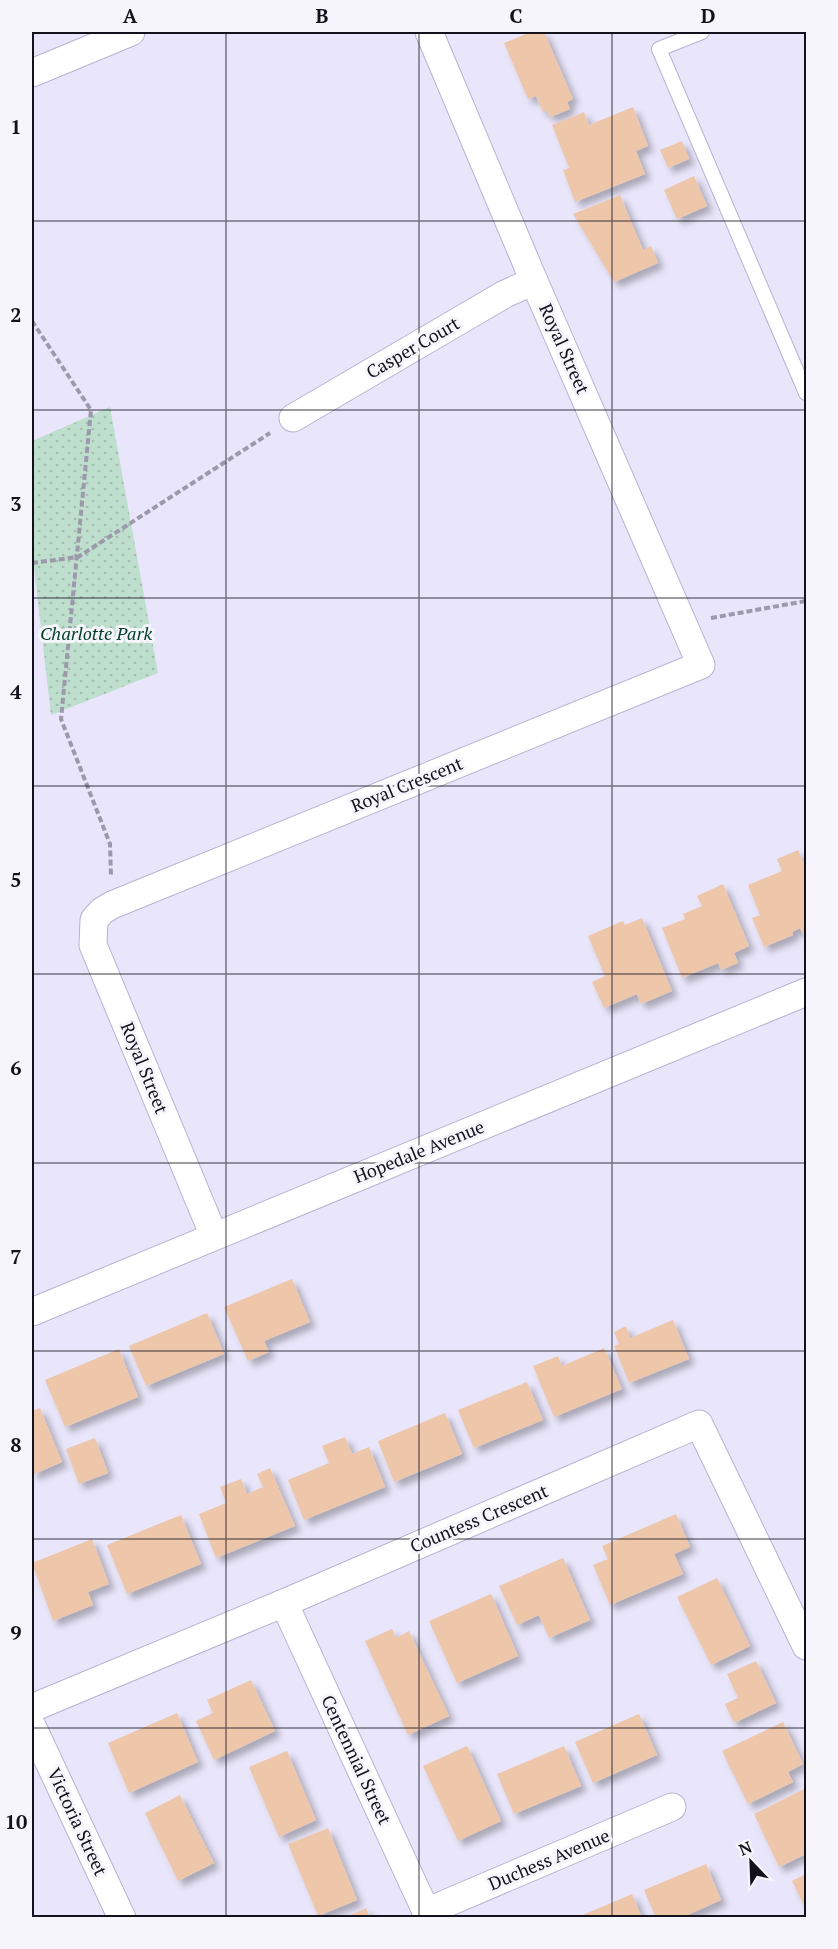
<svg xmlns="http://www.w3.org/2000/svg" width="838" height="1949" font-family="'PT Serif',serif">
	<defs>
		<pattern id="park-dots" width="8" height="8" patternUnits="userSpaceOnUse" patternTransform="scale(1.5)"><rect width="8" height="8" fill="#bfdfce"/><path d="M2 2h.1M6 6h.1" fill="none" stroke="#a3beb0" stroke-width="1.8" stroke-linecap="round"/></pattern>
		<filter id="shadow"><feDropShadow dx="5.5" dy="5.5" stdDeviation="3" flood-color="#0004"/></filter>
	</defs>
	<rect width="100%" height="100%" fill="#e9e5fa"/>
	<polygon fill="url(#park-dots)" points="110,407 158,673 51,715 32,550 32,441"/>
	<g fill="#eec6aa" filter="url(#shadow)">
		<polygon points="531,32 544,32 573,99 567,102 570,109 550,117 547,110 543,112 536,96 528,99 504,43"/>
		<polygon points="633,107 648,146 636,151 645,174 575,202 563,170 569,168 552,125 584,112 589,125"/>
		<polygon points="682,141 689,159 668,168 660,150"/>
		<polygon points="694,176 707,206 677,219 664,190"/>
		<polygon points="620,195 643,250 651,246 658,263 614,282 573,214"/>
		<polygon points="798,850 803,862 806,861 806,935 804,936 800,928 792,932 793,935 764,947 752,918 760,915 748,885 782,871 777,859"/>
		<polygon points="723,884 749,946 734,953 738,963 721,970 718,963 682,978 662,928 685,919 683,914 702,906 697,896"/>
		<polygon points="642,918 672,991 641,1004 637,994 604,1008 592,982 605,976 588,936 623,921 625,925"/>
		<polygon points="292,1279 310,1322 264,1341 269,1352 248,1361 224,1307"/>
		<polygon points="207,1313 224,1354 146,1386 129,1346"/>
		<polygon points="673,1320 689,1359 629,1383 614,1346 619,1344 614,1332 626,1326 630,1338"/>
		<polygon points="604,1348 622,1389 554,1417 533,1366 558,1356 562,1366"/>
		<polygon points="119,1349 138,1397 65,1427 45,1380"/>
		<polygon points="527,1382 543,1420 474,1448 458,1410"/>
		<polygon points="40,1408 62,1462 32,1475 32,1411"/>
		<polygon points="445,1413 462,1454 394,1482 378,1441"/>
		<polygon points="345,1437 352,1454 369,1447 385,1487 304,1520 288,1480 329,1463 322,1446"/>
		<polygon points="95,1438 108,1473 79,1484 66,1449"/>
		<polygon points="270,1468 295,1526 216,1558 199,1514 226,1503 220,1487 241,1479 247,1494 263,1487 257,1474"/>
		<polygon points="676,1514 690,1547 674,1554 683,1574 610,1605 593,1565 608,1559 602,1546"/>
		<polygon points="181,1515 201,1564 127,1594 107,1545"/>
		<polygon points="92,1539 109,1584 88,1592 93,1605 53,1621 32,1563"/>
		<polygon points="563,1558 590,1620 549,1638 539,1615 517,1625 499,1586"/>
		<polygon points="717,1578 750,1646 711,1665 677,1597"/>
		<polygon points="491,1594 518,1656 457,1683 429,1621"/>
		<polygon points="392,1629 396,1638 409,1631 449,1716 408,1735 365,1641"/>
		<polygon points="756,1661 776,1703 734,1723 725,1704 738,1698 727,1674"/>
		<polygon points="251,1680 275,1731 214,1760 196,1721 213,1713 207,1700"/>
		<polygon points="177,1713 198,1762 129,1793 108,1743"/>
		<polygon points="639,1714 657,1755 593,1783 575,1742"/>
		<polygon points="783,1722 803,1764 788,1772 793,1782 748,1804 722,1751"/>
		<polygon points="467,1746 501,1821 458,1841 423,1766"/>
		<polygon points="564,1746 581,1786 514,1814 497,1774"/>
		<polygon points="287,1751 316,1820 279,1837 249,1767"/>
		<polygon points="806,1788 806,1854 779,1867 754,1814"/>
		<polygon points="180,1795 214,1863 178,1881 145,1813"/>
		<polygon points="328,1828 357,1900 318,1916 288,1844"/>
		<polygon points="706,1864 721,1900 681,1918 656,1918 644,1890"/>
		<polygon points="806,1874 806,1910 792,1881"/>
		<polygon points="632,1894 642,1918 578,1918 578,1917"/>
		<polygon points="366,1908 370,1918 344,1918"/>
	</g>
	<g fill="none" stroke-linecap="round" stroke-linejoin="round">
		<defs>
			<polyline id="lane" points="702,32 659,49 806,393"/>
			<g id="street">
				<polyline points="32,73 131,32"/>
				<polyline points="293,418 505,294 534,281"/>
				<polyline points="214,1236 93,945 94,920 102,911 112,905 701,665 534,281 429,32"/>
				<polyline points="32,1312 806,992"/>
				<polyline points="284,1603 429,1918"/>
				<polyline points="32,1708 284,1603 699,1424 806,1646"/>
				<polyline points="32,1726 122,1918"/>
				<polyline points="426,1912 672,1807"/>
			</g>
		</defs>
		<use href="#lane" stroke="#b8b2d2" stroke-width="16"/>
		<use href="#street" stroke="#b8b2d2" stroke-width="29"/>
		<g stroke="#9c99ab" stroke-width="4" stroke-dasharray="6 3" stroke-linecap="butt">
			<polyline points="32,321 91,410 61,719 110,844 111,876"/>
			<polyline points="32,563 78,557 270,433"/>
			<polyline points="711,618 806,601"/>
		</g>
		<use href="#lane" stroke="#fff" stroke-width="14"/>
		<use href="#street" stroke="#fff" stroke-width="27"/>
	</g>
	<path fill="none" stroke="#13111c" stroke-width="1.5" stroke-opacity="0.55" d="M226,32v1886M419,32v1886M612,32v1886M32,221h774M32,410h774M32,598h774M32,786h774M32,974h774M32,1163h774M32,1351h774M32,1539h774M32,1728h774"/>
	<g text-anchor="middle" stroke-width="6" stroke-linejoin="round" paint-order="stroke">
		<g font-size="18" fill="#13111c" stroke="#f6f5fc">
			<text transform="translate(413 348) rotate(-30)" y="6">Casper Court</text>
			<text transform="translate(564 349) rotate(66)" y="6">Royal Street</text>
			<text transform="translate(407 785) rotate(-22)" y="6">Royal Crescent</text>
			<text transform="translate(144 1068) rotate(68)" y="6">Royal Street</text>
			<text transform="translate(419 1152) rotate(-22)" y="6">Hopedale Avenue</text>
			<text transform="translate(479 1519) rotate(-23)" y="6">Countess Crescent</text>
			<text transform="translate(356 1760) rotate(65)" y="6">Centennial Street</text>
			<text transform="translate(77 1822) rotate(65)" y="6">Victoria Street</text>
			<text transform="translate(549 1860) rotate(-23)" y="6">Duchess Avenue</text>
		</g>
		<g font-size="18" font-style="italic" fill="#02412b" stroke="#f6f5fc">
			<text x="96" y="640">Charlotte Park</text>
		</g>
	</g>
	<rect width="838" height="1949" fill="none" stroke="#f6f5fc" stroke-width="66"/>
	<g transform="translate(751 1862) rotate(337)" stroke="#f6f5fc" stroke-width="4.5" paint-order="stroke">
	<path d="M0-4.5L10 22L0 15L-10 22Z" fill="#13111c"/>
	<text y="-9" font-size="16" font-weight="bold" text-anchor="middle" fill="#13111c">N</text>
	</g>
	<rect x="33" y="33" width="772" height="1883" fill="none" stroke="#13111c" stroke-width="2"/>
	<g font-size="20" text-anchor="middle" font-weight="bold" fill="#13111c">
		<text x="130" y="23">A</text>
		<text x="322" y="23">B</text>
		<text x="516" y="23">C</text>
		<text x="708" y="23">D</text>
		<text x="16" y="134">1</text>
		<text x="16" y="322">2</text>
		<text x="16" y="511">3</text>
		<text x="16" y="699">4</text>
		<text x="16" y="887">5</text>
		<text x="16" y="1075">6</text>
		<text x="16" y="1264">7</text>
		<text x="16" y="1452">8</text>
		<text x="16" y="1640">9</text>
		<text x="16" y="1829">10</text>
	</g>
</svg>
